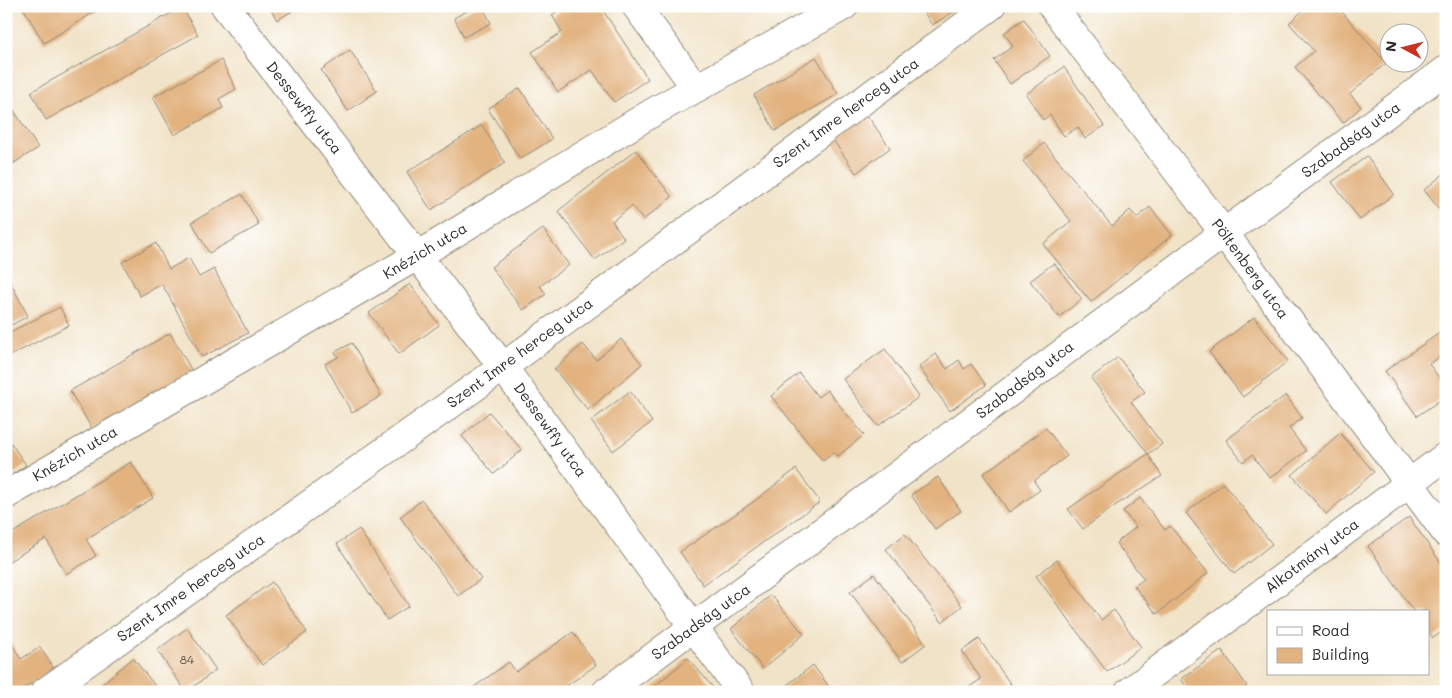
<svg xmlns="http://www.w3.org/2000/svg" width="1452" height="698" font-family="Mali,sans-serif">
	<rect width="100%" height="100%" fill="#fff"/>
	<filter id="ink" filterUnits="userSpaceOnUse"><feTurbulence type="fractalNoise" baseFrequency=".02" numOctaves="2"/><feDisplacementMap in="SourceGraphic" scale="10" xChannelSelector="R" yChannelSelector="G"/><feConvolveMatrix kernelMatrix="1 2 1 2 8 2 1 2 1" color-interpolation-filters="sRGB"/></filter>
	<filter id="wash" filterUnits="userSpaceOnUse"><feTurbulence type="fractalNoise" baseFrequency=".0096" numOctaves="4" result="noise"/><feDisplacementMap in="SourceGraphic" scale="20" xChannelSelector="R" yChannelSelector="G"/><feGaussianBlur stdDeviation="1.12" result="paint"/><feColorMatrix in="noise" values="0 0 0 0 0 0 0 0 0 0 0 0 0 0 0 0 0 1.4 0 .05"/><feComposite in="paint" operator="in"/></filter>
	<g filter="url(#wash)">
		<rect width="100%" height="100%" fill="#f1e3c7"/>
		<g id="blocks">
			<g fill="#e2b27f">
				<polygon points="22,6 104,6 44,43"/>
				<polygon points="269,6 301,6 277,20"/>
				<polygon points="476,6 482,6 491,23 464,37 454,18"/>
				<polygon points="565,6 600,6 648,79 614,102 592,70 558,92 532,52 562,32 552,15"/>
				<polygon points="920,6 952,6 955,11 932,25"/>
				<polygon points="1308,6 1337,6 1386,63 1350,94 1361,107 1343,123 1295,67 1314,51 1289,23"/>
				<polygon points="182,7 198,35 46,120 31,92"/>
				<polygon points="1024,19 1050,56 1010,84 994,60 1013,46 1004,33"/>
				<polygon points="350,50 377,91 348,111 321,70"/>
				<polygon points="816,57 838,94 775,131 754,95"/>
				<polygon points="221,60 236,89 219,99 223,108 174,135 153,97"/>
				<polygon points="1064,67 1104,126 1085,139 1078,127 1064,136 1050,115 1043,120 1026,94"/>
				<polygon points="520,88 552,139 520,159 488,109"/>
				<polygon points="13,109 38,148 6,168 6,113"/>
				<polygon points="867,115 890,148 856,173 833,140"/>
				<polygon points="482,125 505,163 431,210 407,172"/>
				<polygon points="1044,143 1112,226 1130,210 1137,218 1150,207 1172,235 1091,302 1043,244 1071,221 1023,161"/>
				<polygon points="636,150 672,197 643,220 632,206 612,221 624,238 595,260 558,211"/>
				<polygon points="1367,156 1394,194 1360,220 1332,182"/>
				<polygon points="1446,172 1446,218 1424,190"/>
				<polygon points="242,194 259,225 209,253 192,222"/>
				<polygon points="543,229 569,265 540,286 546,294 523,310 491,267"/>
				<polygon points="156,243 169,269 189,258 199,277 214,269 248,333 202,357 162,284 140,296 122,262"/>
				<polygon points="1054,263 1082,299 1059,317 1030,281"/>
				<polygon points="6,274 28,316 6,328"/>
				<polygon points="410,284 439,325 399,354 369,313"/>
				<polygon points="60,307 69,325 6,358 6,334"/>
				<polygon points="1254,317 1288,361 1243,397 1209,352"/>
				<polygon points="1442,331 1446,336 1446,353 1429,364 1446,387 1446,396 1417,416 1385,371"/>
				<polygon points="170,333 192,371 92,429 70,391"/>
				<polygon points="621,339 642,364 588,410 554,369 583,344 596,360"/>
				<polygon points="352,343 381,396 352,413 325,364 338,357 335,352"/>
				<polygon points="885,349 919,397 878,426 843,379"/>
				<polygon points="936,354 947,369 959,360 964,369 971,364 986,385 950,411 919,367"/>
				<polygon points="1118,357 1145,392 1131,402 1162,444 1148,454 1162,476 1116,505 1083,529 1068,509 1148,454 1091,378"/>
				<polygon points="799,373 818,397 827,390 864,435 838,456 834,452 823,461 771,396"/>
				<polygon points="630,391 652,422 613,451 591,421"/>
				<polygon points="1286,395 1302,418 1289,428 1306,451 1270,478 1252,455 1243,462 1226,440"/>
				<polygon points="489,412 522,450 494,474 462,436"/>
				<polygon points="1046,428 1067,456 1034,481 1040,490 1009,512 983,474"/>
				<polygon points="1340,433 1374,472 1326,514 1292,475"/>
				<polygon points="6,436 26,465 6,479"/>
				<polygon points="131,462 153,498 86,539 96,556 66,574 46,539 6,563 6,537"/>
				<polygon points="796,469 820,502 703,585 680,552 753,502"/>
				<polygon points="938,477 961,511 935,529 911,495"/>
				<polygon points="1223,483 1272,544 1234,574 1186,513"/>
				<polygon points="1140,498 1165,530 1170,526 1208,573 1157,614 1134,586 1144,579 1116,543 1136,527 1123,511"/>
				<polygon points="422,500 481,579 458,596 400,517"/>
				<polygon points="1409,517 1446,570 1446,629 1433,638 1428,631 1428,612 1414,612 1368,546"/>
				<polygon points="359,529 409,606 387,620 337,544"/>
				<polygon points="905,534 962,606 942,622 886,549"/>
				<polygon points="1057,560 1101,620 1114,610 1141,647 1107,672 1036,576"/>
				<polygon points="874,574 926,644 902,662 850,592"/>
				<polygon points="272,582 307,632 262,665 226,615"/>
				<polygon points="771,595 804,634 763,669 731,629"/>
				<polygon points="187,628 216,670 186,692 157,650"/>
				<polygon points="573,632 596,665 558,692 467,692 509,662 516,672"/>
				<polygon points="6,635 21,659 40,647 54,669 18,692 6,692"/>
				<polygon points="979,639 1016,692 962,692 981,679 962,651"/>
				<polygon points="1222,650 1247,686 1239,692 1190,692 1181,679"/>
				<polygon points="133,658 160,692 92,692"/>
				<polygon points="688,658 717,692 648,692"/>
				<polygon points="813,665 833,692 778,692"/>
			</g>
		</g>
	</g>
	<g filter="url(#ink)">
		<use href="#blocks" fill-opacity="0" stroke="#8e8779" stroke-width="1"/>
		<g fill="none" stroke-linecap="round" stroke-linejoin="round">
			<defs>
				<g id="minor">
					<polyline points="225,6 503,367 741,692"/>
					<polyline points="636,6 696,88"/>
					<polyline points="1052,6 1224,233 1446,533"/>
					<polyline points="606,692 1224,233 1446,70"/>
					<polyline points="1129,692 1446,456"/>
				</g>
				<g id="tertiary">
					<polyline points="6,495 417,256 655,111 844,6"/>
					<polyline points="45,692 503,367 991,6"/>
				</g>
			</defs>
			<use href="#minor" stroke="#8e8779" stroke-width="30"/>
			<use href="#tertiary" stroke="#8e8779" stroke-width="30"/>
			<use href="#minor" stroke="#fff" stroke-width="28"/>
			<use href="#tertiary" stroke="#fff" stroke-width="28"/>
		</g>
	</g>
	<g text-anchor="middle" stroke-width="4.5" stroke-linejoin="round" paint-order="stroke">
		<g font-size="12" fill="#594d40">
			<text x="187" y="664">84</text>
		</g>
		<g font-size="15" fill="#2b2b2b" stroke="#fff">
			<text transform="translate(304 108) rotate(52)" y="5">Dessewffy utca</text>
			<text transform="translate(846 113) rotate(-36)" y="5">Szent Imre herceg utca</text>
			<text transform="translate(1351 140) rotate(-36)" y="5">Szabadság utca</text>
			<text transform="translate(425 251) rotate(-31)" y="5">Knézich utca</text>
			<text transform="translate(1250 269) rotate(54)" y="5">Pöltenberg utca</text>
			<text transform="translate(520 353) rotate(-36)" y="5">Szent Imre herceg utca</text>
			<text transform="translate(1025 380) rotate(-37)" y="5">Szabadság utca</text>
			<text transform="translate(550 430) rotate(54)" y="5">Dessewffy utca</text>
			<text transform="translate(75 454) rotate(-30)" y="5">Knézich utca</text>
			<text transform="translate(1312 556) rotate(-37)" y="5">Alkotmány utca</text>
			<text transform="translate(191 588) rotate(-35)" y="5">Szent Imre herceg utca</text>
			<text transform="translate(701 622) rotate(-36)" y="5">Szabadság utca</text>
		</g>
	</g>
	<rect width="1452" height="698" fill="none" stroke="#fff" stroke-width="25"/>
	<rect x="1267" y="610" width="162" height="65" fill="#ffffff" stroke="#aaaaaa"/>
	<rect x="1277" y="627" width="25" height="8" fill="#ffffff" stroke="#aaaaaa"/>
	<text x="1312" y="636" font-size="15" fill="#2b2b2b">Road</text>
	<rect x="1277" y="648" width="25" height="15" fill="#e2b27f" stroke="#aaaaaa"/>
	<text x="1312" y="660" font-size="15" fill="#2b2b2b">Building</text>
	<g transform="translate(1404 48) rotate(277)"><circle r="24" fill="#ffffff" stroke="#aaaaaa"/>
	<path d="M0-4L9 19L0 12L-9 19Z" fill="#c8321e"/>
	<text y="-8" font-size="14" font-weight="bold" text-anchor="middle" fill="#2b2b2b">N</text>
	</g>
</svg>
